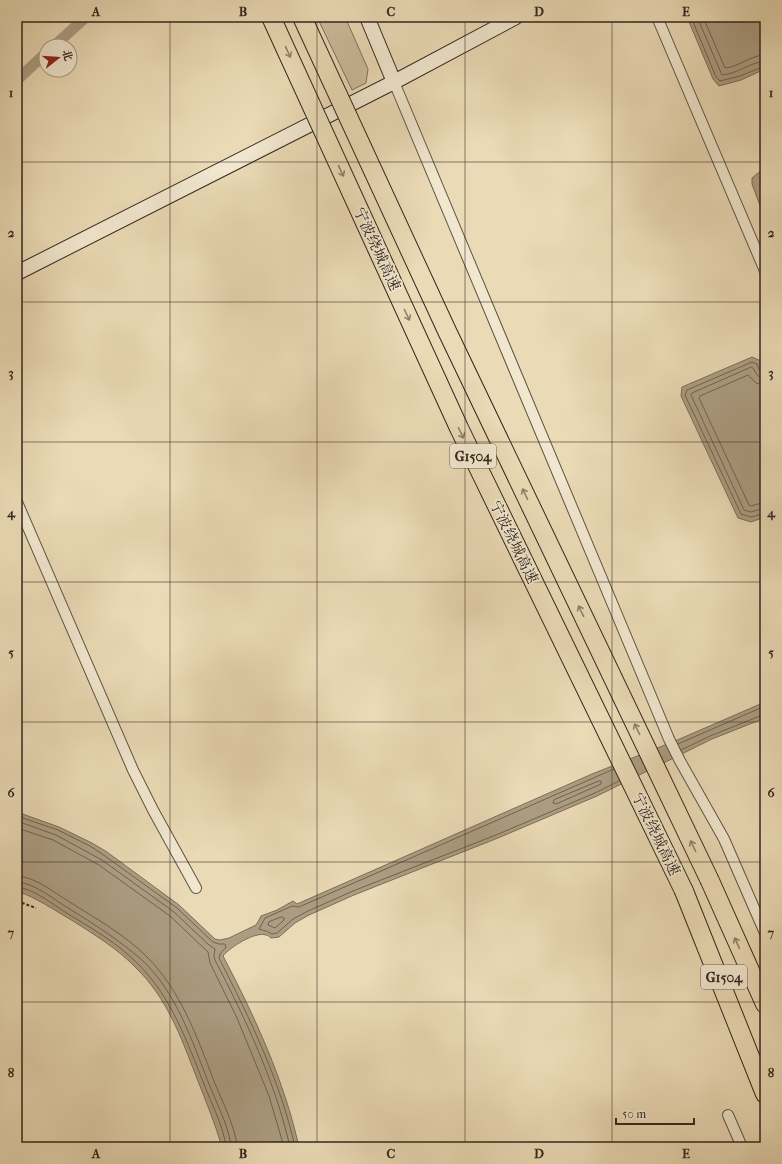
<svg xmlns="http://www.w3.org/2000/svg" width="782" height="1164" font-family="'IM FELL French Canon','Noto Serif SC',serif">
	<rect width="100%" height="100%" fill="#eadab5"/>
	<filter id="stains"><feTurbulence type="fractalNoise" baseFrequency=".005" numOctaves="4"/><feColorMatrix values="0 0 0 0 .2 0 0 0 0 .09 0 0 0 0 .02 0 0 0 .5 -.17"/></filter>
	<radialGradient id="worn" r=".72"><stop offset=".6" stop-color="#630" stop-opacity="0"/><stop offset="1" stop-color="#630" stop-opacity=".3"/></radialGradient>
	<polygon fill="#cbbb9b" stroke="#7f705c" points="317,17 345,17 368,69 366,83 352,90"/>
	<g fill="#ac9d82" stroke="#7c6d5a">
		<polygon points="687,17 765,17 765,69 741,80 719,86 713,79"/>
		<polygon points="765,171 765,219 752,184 752,178 758,173"/>
		<polygon points="752,357 761,361 765,377 765,517 751,522 738,518 681,396 682,387"/>
		<path d="M765,702v16l-53,21 -115,57 -99,42 -144,57 -45,20 -14,8 -16,14 -8,1c-1,-1 -3,-3 -5,-3 -11,-4 -37,13 -43,21 32,61 61,124 76,191h-77c-7,-24 -17,-48 -26,-71 -15,-39 -29,-78 -60,-108 -18,-19 -41,-33 -63,-47 -19,-11 -36,-23 -56,-30v-79l42,15 33,16 15,9 72,53 36,34 5,1 9,-2 27,-13 3,-5 2,-4 16,-6 16,-9 4,3 295,-130 83,-33z"/>
	</g>
	<g fill="none" stroke-linecap="round" stroke-linejoin="round">
		<g stroke="#706250" stroke-width="1">
			<polyline points="691,17 716,77 720,81 740,76 765,66"/>
			<path d="M697,17l25,58c15,-1 29,-13 43,-14"/>
			<path d="M703,17l22,51c14,-1 26,-13 40,-13"/>
			<polyline points="765,374 760,372 757,364 752,362 687,390 685,395 741,514 751,517 765,513"/>
			<polyline points="765,379 758,376 753,368 751,367 692,393 691,395 744,510 751,512 765,508"/>
			<polyline points="765,385 756,383 748,375 700,396 699,398 749,505 751,506 765,502"/>
			<polyline points="678,744 765,706"/>
			<polyline points="681,750 710,736 765,714"/>
			<polyline points="614,769 299,907 292,906 265,918 259,929 266,931 272,934 277,933 293,919 308,911 353,891 496,835 595,793 619,781"/>
			<polygon points="599,781 601,781 601,784 556,804 553,803 554,800"/>
			<path d="M17,816l41,14 32,16 15,10 72,52 36,34 6,2h6l1,3 -6,7 -1,4c31,61 61,122 76,189"/>
			<path d="M17,821l39,14 46,25 72,52 35,33 6,4 -1,7 1,4c31,60 60,121 75,187"/>
			<polyline points="17,828 53,840 99,865 170,916 208,952 210,963 237,1018 269,1096 284,1147"/>
			<path d="M17,876c19,1 36,16 51,25 27,17 56,33 79,56 34,34 50,80 67,124 7,18 22,47 23,66"/>
			<path d="M17,882c18,1 36,17 51,26 26,16 51,32 74,52 35,33 50,81 67,124 7,18 21,45 22,63"/>
			<path d="M17,887c17,2 34,16 48,25 26,16 53,31 74,53 33,33 48,77 65,119 7,19 20,43 22,63"/>
			<polygon points="282,917 284,918 284,920 275,928 268,925 269,922"/>
		</g>
		<g stroke="#ac9d82" stroke-width="11">
			<polyline points="54,46 86,17"/>
			<polyline points="17,80 46,53"/>
		</g>
		<defs>
			<g id="street">
				<polyline points="657,17 765,271"/>
				<polyline points="394,82 669,739 680,761 724,839 765,933"/>
				<polyline points="17,502 133,770 153,810 196,888"/>
				<polyline points="728,1115 742,1147"/>
			</g>
			<g id="secondary">
				<polyline points="367,17 394,82"/>
				<polyline points="17,273 394,82 516,17"/>
			</g>
			<g id="highway">
				<polyline points="710,881 765,1004"/>
				<polyline points="684,891 765,1094"/>
			</g>
		</defs>
		<use href="#street" stroke="#615344" stroke-width="12"/>
		<use href="#secondary" stroke="#33261e" stroke-width="16"/>
		<use href="#highway" stroke="#33261e" stroke-width="20"/>
		<polyline stroke="#33261e" stroke-width="2" stroke-dasharray="3 2" stroke-linecap="butt" points="17,901 36,908"/>
		<use href="#street" stroke="#f1e7cf" stroke-width="10"/>
		<use href="#secondary" stroke="#f1e7cf" stroke-width="14"/>
		<use href="#highway" stroke="#eadab5" stroke-width="18"/>
		<defs>
			<g id="highway-bridge">
				<polyline points="271,17 459,428 684,891"/>
				<polyline points="302,17 447,331 710,881"/>
			</g>
		</defs>
		<use href="#highway-bridge" stroke="#33261e" stroke-width="20" stroke-linecap="butt"/>
		<use href="#highway-bridge" stroke="#eadab5" stroke-width="18"/>
	</g>
	<defs><path id="oneway-shaft" d="M-6 0H5M1.5-3L5.5 0L1.5 3" fill="none" stroke-width="1.6" stroke-linecap="round" stroke-linejoin="round"/></defs>
	<g stroke="#8e806a">
		<use href="#oneway-shaft" transform="translate(288 52) rotate(65)"/>
		<use href="#oneway-shaft" transform="translate(341 171) rotate(65)"/>
		<use href="#oneway-shaft" transform="translate(407 315) rotate(65)"/>
		<use href="#oneway-shaft" transform="translate(461 433) rotate(64)"/>
		<use href="#oneway-shaft" transform="translate(525 494) rotate(-116)"/>
		<use href="#oneway-shaft" transform="translate(581 611) rotate(-116)"/>
		<use href="#oneway-shaft" transform="translate(637 729) rotate(-116)"/>
		<use href="#oneway-shaft" transform="translate(693 846) rotate(-116)"/>
		<use href="#oneway-shaft" transform="translate(737 943) rotate(-114)"/>
	</g>
	<path fill="none" stroke="#33261e" stroke-width="1" stroke-opacity="0.55" d="M170,17v1130M317,17v1130M465,17v1130M612,17v1130M17,162h748M17,302h748M17,442h748M17,582h748M17,722h748M17,862h748M17,1002h748"/>
	<g text-anchor="middle" stroke-width="3.5" stroke-linejoin="round" paint-order="stroke">
		<g fill="#f1e7cf" stroke="#6c6053" stroke-width="1">
			<rect x="450" y="444" width="46" height="24" rx="3"/>
			<rect x="701" y="965" width="46" height="24" rx="3"/>
		</g>
		<g font-size="14" font-weight="bold" fill="#33261e">
			<text x="473" y="461">G1504</text>
			<text x="724" y="982">G1504</text>
		</g>
		<g font-size="15" fill="#33261e" stroke="#f1e7cf">
			<text transform="translate(377 249) rotate(65)" y="5">宁波绕城高速</text>
			<text transform="translate(514 542) rotate(64)" y="5">宁波绕城高速</text>
			<text transform="translate(656 834) rotate(64)" y="5">宁波绕城高速</text>
		</g>
	</g>
	<rect width="782" height="1164" fill="none" stroke="#eadab5" stroke-width="44"/>
	<g transform="translate(58 58) rotate(73)"><circle r="19" fill="#f1e7cf" stroke="#a59a88"/>
	<path d="M0-3L7 15L0 10L-7 15Z" fill="#8f2418"/>
	<text y="-6" font-size="11" font-weight="bold" text-anchor="middle" fill="#33261e">北</text>
	</g>
	<path d="M616 1118v6h78v-6" fill="none" stroke="#33261e" stroke-width="2"/>
	<text x="622" y="1118" font-size="12" fill="#33261e" stroke="#f1e7cf" stroke-width="3" paint-order="stroke">50 m</text>
	<rect x="22" y="22" width="738" height="1120" fill="none" stroke="#33261e" stroke-width="1.5"/>
	<g font-size="13" text-anchor="middle" font-weight="bold" fill="#33261e">
		<text x="96" y="16">A</text>
		<text x="243" y="16">B</text>
		<text x="391" y="16">C</text>
		<text x="539" y="16">D</text>
		<text x="686" y="16">E</text>
		<text x="11" y="97">1</text>
		<text x="771" y="97">1</text>
		<text x="11" y="237">2</text>
		<text x="771" y="237">2</text>
		<text x="11" y="377">3</text>
		<text x="771" y="377">3</text>
		<text x="11" y="517">4</text>
		<text x="771" y="517">4</text>
		<text x="11" y="657">5</text>
		<text x="771" y="657">5</text>
		<text x="11" y="797">6</text>
		<text x="771" y="797">6</text>
		<text x="11" y="937">7</text>
		<text x="771" y="937">7</text>
		<text x="11" y="1077">8</text>
		<text x="771" y="1077">8</text>
		<text x="96" y="1158">A</text>
		<text x="243" y="1158">B</text>
		<text x="391" y="1158">C</text>
		<text x="539" y="1158">D</text>
		<text x="686" y="1158">E</text>
	</g>
	<rect width="100%" height="100%" filter="url(#stains)"/>
	<rect width="100%" height="100%" fill="url(#worn)"/>
</svg>
